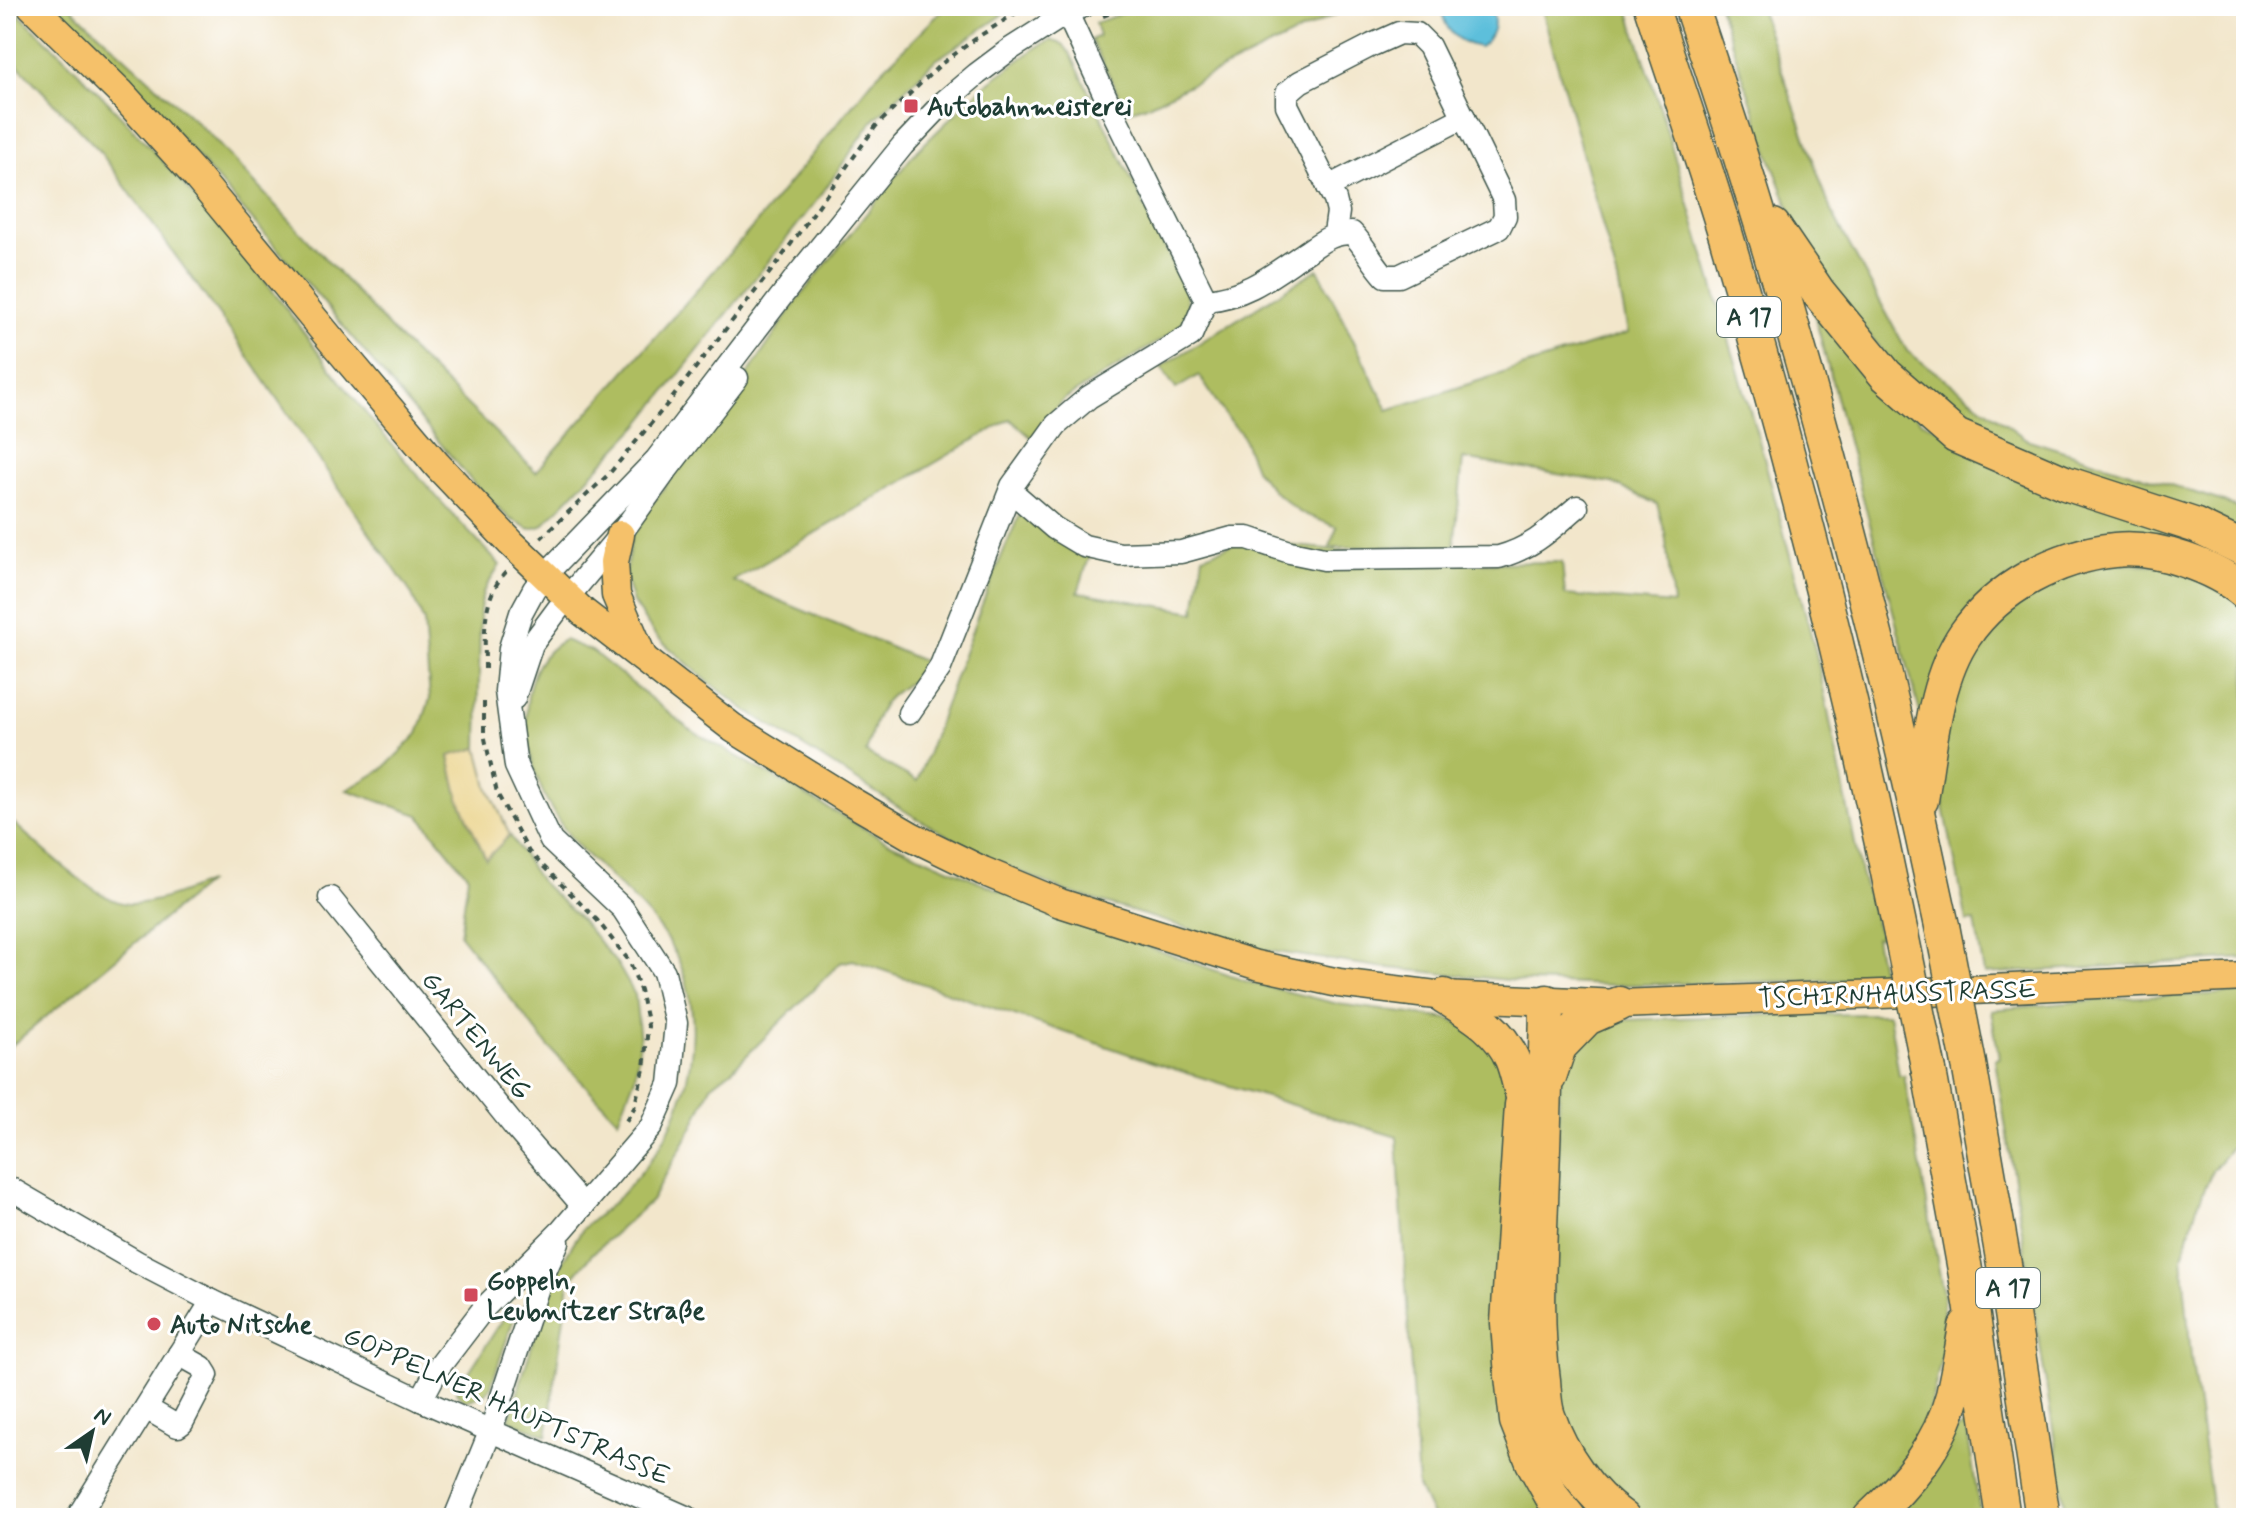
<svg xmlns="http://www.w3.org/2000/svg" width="2252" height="1524" font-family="Mynerve,sans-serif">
	<rect width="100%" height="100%" fill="#fff"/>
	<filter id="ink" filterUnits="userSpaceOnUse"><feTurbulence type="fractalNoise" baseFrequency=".0125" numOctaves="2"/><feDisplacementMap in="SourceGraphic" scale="16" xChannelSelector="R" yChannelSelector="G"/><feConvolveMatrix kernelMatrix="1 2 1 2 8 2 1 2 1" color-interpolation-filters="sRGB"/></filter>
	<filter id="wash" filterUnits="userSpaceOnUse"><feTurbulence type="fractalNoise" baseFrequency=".006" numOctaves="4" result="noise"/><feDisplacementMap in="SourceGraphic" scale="32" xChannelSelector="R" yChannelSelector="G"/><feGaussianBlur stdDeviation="1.8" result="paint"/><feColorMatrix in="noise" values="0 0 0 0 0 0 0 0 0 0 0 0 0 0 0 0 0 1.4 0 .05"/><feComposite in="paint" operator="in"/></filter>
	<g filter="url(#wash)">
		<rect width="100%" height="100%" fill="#f2e6cb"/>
		<g fill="#aebd60" stroke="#667d4a" stroke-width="2">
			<path d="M6,6h4c93,85 175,177 255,275 26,33 50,68 76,101 50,64 103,125 159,183l-17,27 -3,17 -2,139 -29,9 10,42 27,60 24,-24 29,45 44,42 35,43 17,30 5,46 -5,36 -17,43 -69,-73 -89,-112 8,-59 -49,-61 -72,-25 36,-21 35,-35 12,-35 -6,-77 -13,-29 -177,-257 -136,-187 -92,-96z"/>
			<polygon points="51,6 69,6 209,134 399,338 536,472 758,221 876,76 946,7 1016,6 933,62 871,123 821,195 639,425 542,526 530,529 510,519 474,484 309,285 181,138"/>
			<polygon points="1143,6 1353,6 1148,105 1127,111 1091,40 1099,36 1095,23"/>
			<path d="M1541,6h86l31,95 105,353 53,199 45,220 19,64 -5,1 8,41 -270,6 -86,-3 -148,-15 -123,-18 -191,-58 -77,-33 -75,-42 -167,-106 -40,-30 -51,-45 -22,-32 -8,-26 8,-48 101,-134 65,-97 115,-144 69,-67 54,-40 13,-7 13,4 8,11 115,236 2,20 -8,15 -19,14 -98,60 -31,38 -22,-19 -277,162 197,83c-11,15 -30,22 -43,36 -12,14 -16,36 -21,53l51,28c35,-91 64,-185 106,-273l67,47 -12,37 117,20 8,-56 38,-15 237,22 84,-1 3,33 108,9 -8,-71 -8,-29 -45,-21 -149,-24 -9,88h-124l7,-20 -38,-15 -25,-21 -18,-20 -15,-38 -12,-12 -30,-46 -23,14 -15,-22 157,-98 70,141 240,-77 -10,-52z"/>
			<polygon points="1719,6 1759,6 1831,211 1907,351 2026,439 2224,502 2246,513 2246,538 2012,452 1913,388 1825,281 1794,220 1771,160"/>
			<polygon points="1812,306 1922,422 2246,562 2246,579 2207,556 2009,578 1923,724"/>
			<polygon points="2088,564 2166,565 2246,603 2246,958 1984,974 1975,921 1967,922 1943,802 1940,729 1968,647 2005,605"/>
			<path d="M564,640l28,11 97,78 199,113 164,71 196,69 90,22 110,15 28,11 31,38 51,450h-125l-15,-31 -21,-350 -236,-72 -308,-105 -13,3 -108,107 -21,16 -19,42 -41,73 -58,52 -24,29 -22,154 -38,-16c9,-29 18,-58 27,-88 7,-24 15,-51 28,-73 6,-10 12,-22 20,-31 11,-11 25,-20 36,-32 15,-16 31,-34 42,-53 26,-46 39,-105 25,-158 -14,-58 -62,-92 -102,-132 -39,-39 -62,-93 -58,-148 2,-27 12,-52 37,-65z"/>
			<path d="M6,816c24,21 94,90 125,88 27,-1 52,-12 77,-22l-202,168z"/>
			<polygon points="2246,993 2246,1132 2241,1135 2212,1171 2196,1209 2182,1257 2191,1356 2214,1518 2067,1518 1995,1059 1999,1058 1991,1010 2119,998"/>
			<polygon points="1889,1014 1899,1075 1904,1075 1943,1293 1943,1350 1926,1427 1912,1452 1859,1509 1845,1518 1646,1518 1619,1500 1576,1448 1549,1373 1560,1069 1576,1039 1624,1020 1762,1015"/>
			<polygon points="507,1313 515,1315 490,1389 482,1396 465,1401 456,1392"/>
			<polygon points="1966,1424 1981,1518 1890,1518 1956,1431"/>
		</g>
		<polygon fill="#eeda9e" stroke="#868c69" stroke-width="2" points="478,748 488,787 510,835 486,859 459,799 449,756"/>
		<path fill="#5dbfdb" stroke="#3e7e88" stroke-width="2" d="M1441,6h48c9,16 5,30 -9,41 -24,-4 -36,-17 -39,-41z"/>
	</g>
	<g filter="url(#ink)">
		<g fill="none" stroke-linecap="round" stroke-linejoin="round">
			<defs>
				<g id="minor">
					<polyline points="1328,187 1464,117"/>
					<path d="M1206,300c39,-3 65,-24 96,-45 19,-12 27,-22 50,-22 13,13 20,29 33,43h14l100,-48 6,-12 -1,-16 -75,-154 -12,-12 -18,-1 -27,12 -72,37 -13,11v12l48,95 3,12 -3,21"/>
					<path d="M1011,491l43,37 30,18 36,8 61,-2 51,-14h16l42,14 34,7 175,-2c35,-10 51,-27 78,-50"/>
					<polyline points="514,698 532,644 558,609 620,535 665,472 737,378"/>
					<polyline points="909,713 940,668 1012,486 1056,425 1089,397 1191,335 1206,300 1110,106 1067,13"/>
					<polyline points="330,898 514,1126 583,1206"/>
					<polyline points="6,1186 137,1262 212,1301 421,1400 688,1518"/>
					<polyline points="421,1400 438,1368 484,1308 562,1230 651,1127 670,1084 676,1023 664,972 623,909 551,841 516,766 506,691 510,648 521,613 534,589 544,576 656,460 797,276 903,145 945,101 977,74 1009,50 1067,13 1083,6"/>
					<polyline points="146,1408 175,1425 178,1426 182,1423 207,1375 202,1367 179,1354"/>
					<polyline points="77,1518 212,1301"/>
					<polyline points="455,1518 491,1430 538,1287 558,1242"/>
				</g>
				<g id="major">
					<polyline points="32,6 120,92 197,177 333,342 437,465 511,543 583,612 733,728 849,800 911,836 983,871 1060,903 1256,965 1339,983 1444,996 1619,1004 1908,993 2246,977"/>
					<polyline points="620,535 614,562 616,595 642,656"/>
				</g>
				<g id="highway">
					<path d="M1651,6c25,77 52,153 75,230 68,230 127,462 175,698"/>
					<path d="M1691,6c103,301 185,609 251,920"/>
					<polyline points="1773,226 1818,292 1886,375 1956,436 2065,483 2194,525 2246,550"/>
					<path d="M1921,800c9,-53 13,-120 44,-165 33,-48 92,-79 150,-85 40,-5 101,17 131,43"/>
					<path d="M1444,996c27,17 55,32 68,63 5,12 7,25 11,37"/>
					<path d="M1547,1002c-1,75 -4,150 -7,226 -2,51 -4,101 3,152 1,11 1,25 5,36 13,38 41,79 75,102"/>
					<polyline points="1969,1064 2008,1287 2043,1518"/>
					<polyline points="1929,1071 1971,1303 2003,1518"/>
					<polyline points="1549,1077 1559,1047 1587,1018 1619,1004"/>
					<polyline points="1522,1105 1508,1323 1512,1376 1517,1421 1533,1462 1553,1498 1569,1518"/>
					<path d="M1870,1518c37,-34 70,-72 83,-123 5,-22 9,-45 13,-68"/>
				</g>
			</defs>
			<use href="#minor" stroke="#3f564b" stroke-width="25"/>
			<use href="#major" stroke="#3f564b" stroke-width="31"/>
			<use href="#highway" stroke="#3f564b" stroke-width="37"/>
			<g stroke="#3f564b" stroke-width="4" stroke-dasharray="6 6" stroke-linecap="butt">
				<polyline points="1103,16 1130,6"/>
				<polyline points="541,538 609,474 669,402 778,262 876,126 941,64 981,35 1027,6"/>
				<path d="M485,669c0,-35 -4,-71 21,-97"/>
				<polyline points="484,702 484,734 497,793 529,852 597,920 630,962 640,990 648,1026 644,1069 634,1108 626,1121"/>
			</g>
			<use href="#minor" stroke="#fff" stroke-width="22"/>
			<use href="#major" stroke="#f5c16b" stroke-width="28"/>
			<use href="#highway" stroke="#f5c16b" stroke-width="34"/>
			<defs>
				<g id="highway-bridge">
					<polyline points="1942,926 1969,1064"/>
					<polyline points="1901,934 1929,1071"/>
				</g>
			</defs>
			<use href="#highway-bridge" stroke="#3f564b" stroke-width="37" stroke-linecap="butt"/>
			<use href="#highway-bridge" stroke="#f5c16b" stroke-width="34"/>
		</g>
	</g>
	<g fill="#d1495b" stroke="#fff" stroke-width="3">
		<rect x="903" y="98" width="16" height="16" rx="4"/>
		<rect x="463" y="1287" width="16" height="16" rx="4"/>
		<circle cx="154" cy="1324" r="8"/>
	</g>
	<g text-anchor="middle" stroke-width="6" stroke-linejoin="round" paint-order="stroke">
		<g fill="#fff" stroke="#627771" stroke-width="2">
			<rect x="1717" y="297" width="64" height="40" rx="6"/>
			<rect x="1976" y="1268" width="64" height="40" rx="6"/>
		</g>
		<g font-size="24" font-weight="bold" fill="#1f3d34">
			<text x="1749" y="325">A 17</text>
			<text x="2008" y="1296">A 17</text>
		</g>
		<g font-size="26" font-weight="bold" fill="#1f3d34" stroke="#fff" text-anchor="start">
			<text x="927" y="115">Autobahnmeisterei</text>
			<text x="487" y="1289">Goppeln,<tspan x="487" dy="30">Leubnitzer Straße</tspan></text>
			<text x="170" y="1333">Auto Nitsche</text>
		</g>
		<g font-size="26" fill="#1f3d34" stroke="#fff">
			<text transform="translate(1897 993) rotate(-2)" y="9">TSCHIRNHAUSSTRASSE</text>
			<text transform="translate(477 1035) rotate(51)" y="9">GARTENWEG</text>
			<text transform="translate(507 1405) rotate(24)" y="9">GOPPELNER HAUPTSTRASSE</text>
		</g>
	</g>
	<rect width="2252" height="1524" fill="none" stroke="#fff" stroke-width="32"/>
	<g transform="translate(92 1432) rotate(34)" stroke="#ffffff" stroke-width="6" paint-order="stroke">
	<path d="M0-6L14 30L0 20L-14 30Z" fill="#1f3d34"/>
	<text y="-12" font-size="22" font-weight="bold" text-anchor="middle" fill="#1f3d34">N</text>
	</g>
</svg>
